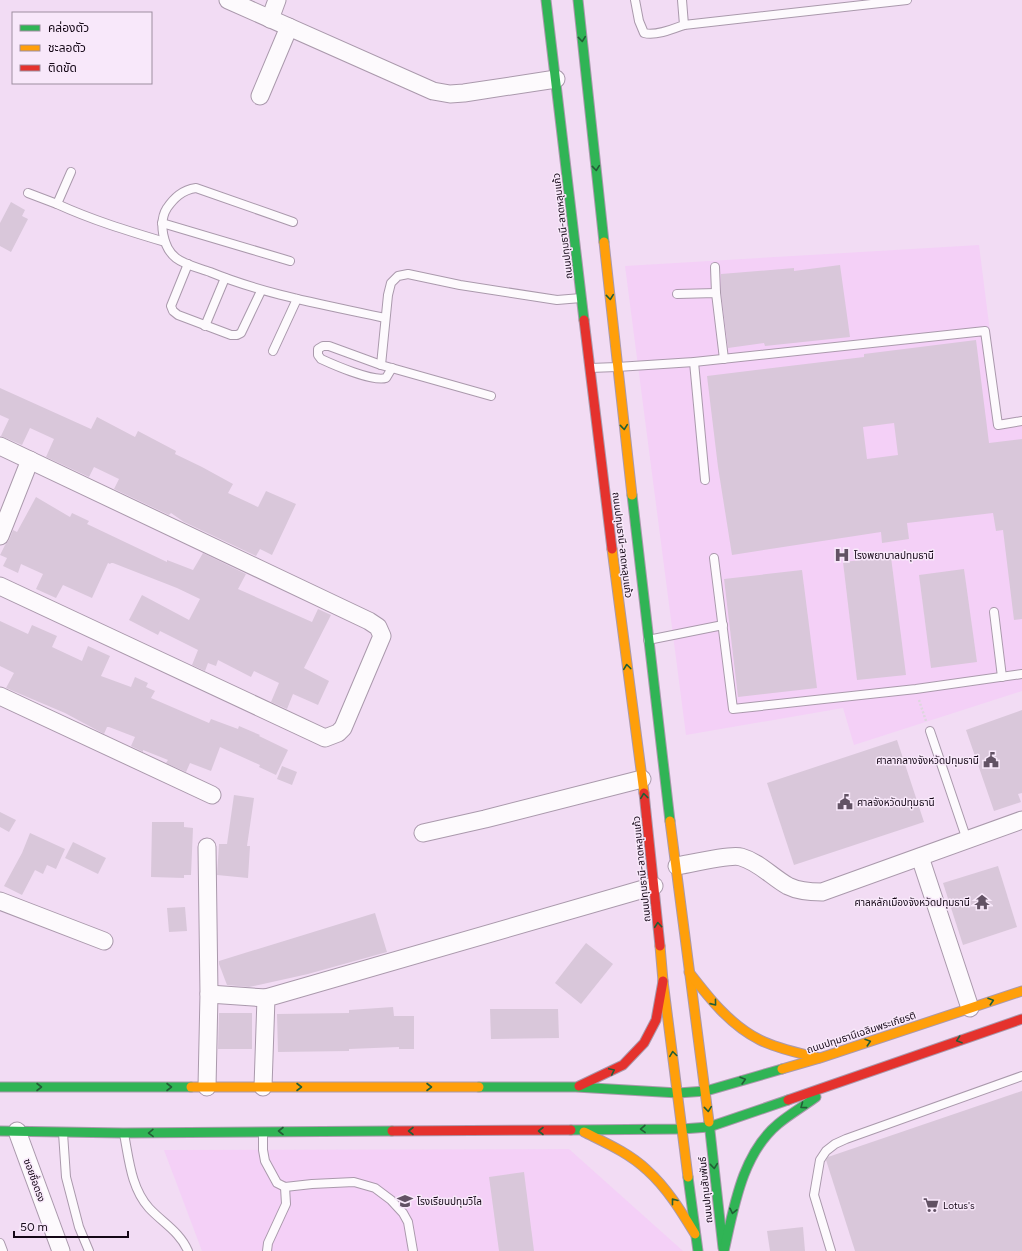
<svg xmlns="http://www.w3.org/2000/svg" width="1022" height="1251" font-family="Figtree,'Noto Sans Thai',sans-serif">
	<rect width="100%" height="100%" fill="#f2dcf4"/>
	<g fill="#f4d0f7">
		<polygon points="979,245 1001,419 1022,416 1022,691 854,745 843,708 686,735 625,266"/>
		<polygon points="569,1149 683,1251 202,1251 164,1150"/>
	</g>
	<g fill="#d9c7da" fill-rule="evenodd">
		<polygon points="11,202 25,210 22,216 28,219 11,252 0,246 0,223"/>
		<polygon points="840,265 850,337 765,346 764,343 728,348 721,293 721,274 794,268 794,271"/>
		<path d="M976,340l13,103 33,-4v180l-8,1 -11,-90 -7,1 -3,-18 -86,10 2,16 -27,4 -1,-11 -149,23 -14,-88 -11,-91 157,-19v-3zM894,423l4,32 -31,4 -4,-32z"/>
		<polygon points="0,388 91,429 97,417 135,437 138,431 176,451 175,454 202,467 233,484 228,493 258,507 266,491 296,504 272,555 260,549 256,556 184,522 171,513 169,515 114,489 119,479 94,467 89,477 46,457 54,439 30,428 22,445 1,436 9,419 0,415"/>
		<polygon points="36,497 70,517 72,513 89,521 87,524 167,562 167,560 193,570 203,553 246,574 238,589 312,622 318,609 331,615 304,668 329,681 318,705 293,694 287,709 271,702 279,683 254,671 251,677 218,660 216,666 208,663 205,671 192,665 198,650 160,631 158,635 129,620 142,595 189,620 200,599 177,588 113,563 111,563 110,564 108,563 92,598 63,585 56,598 36,589 43,574 21,564 18,573 3,566 7,558 0,555 5,545 9,540 13,530 17,532"/>
		<polygon points="891,557 906,675 857,680 843,562"/>
		<polygon points="964,569 977,662 931,668 919,575"/>
		<polygon points="802,570 817,688 738,697 724,579"/>
		<polygon points="0,621 28,634 32,625 57,636 52,647 82,661 88,646 110,656 101,676 131,687 135,677 148,683 146,687 155,691 151,698 209,723 211,719 238,729 239,726 260,735 259,736 288,750 276,775 259,767 260,765 220,747 211,771 190,763 186,772 166,763 168,760 143,750 143,752 131,746 135,737 109,727 107,727 104,734 65,713 6,688 14,673 0,666"/>
		<polygon points="1022,710 1022,793 1018,794 1021,802 994,811 966,730"/>
		<polygon points="897,740 924,822 794,865 767,783"/>
		<polygon points="282,766 297,772 292,785 277,779"/>
		<polygon points="234,795 254,798 247,846 250,846 248,878 217,875 219,844 227,844"/>
		<polygon points="0,812 16,820 9,832 0,827"/>
		<polygon points="152,822 184,822 184,827 193,828 191,875 184,875 184,878 151,877"/>
		<polygon points="30,833 65,849 56,869 47,865 43,874 35,870 22,895 4,886 22,853"/>
		<polygon points="73,842 106,858 98,874 65,858"/>
		<polygon points="998,866 1017,927 963,945 943,883"/>
		<polygon points="185,907 187,931 169,932 167,908"/>
		<polygon points="375,913 387,952 308,974 249,987 227,985 219,964 219,961"/>
		<polygon points="586,943 613,964 581,1004 555,983"/>
		<polygon points="393,1007 394,1016 414,1016 414,1049 399,1049 399,1047 349,1049 349,1051 278,1052 277,1014 349,1013 349,1010"/>
		<polygon points="490,1009 558,1009 559,1038 491,1039"/>
		<polygon points="219,1013 252,1013 252,1049 218,1049"/>
		<polygon points="1022,1091 1022,1251 855,1251 826,1160 828,1157"/>
		<polygon points="524,1172 534,1251 499,1251 489,1177"/>
		<polygon points="803,1227 805,1251 770,1251 767,1231"/>
	</g>
	<g fill="none" stroke-linecap="round" stroke-linejoin="round">
		<defs>
			<g id="lane">
				<path d="M635,0l4,21 5,12c12,3 29,-4 40,-8l-2,-25"/>
				<polyline points="684,25 907,0"/>
				<path d="M71,172l-14,32c35,16 71,27 108,38"/>
				<polyline points="28,193 57,204"/>
				<path d="M293,222l-97,-34c-14,2 -22,10 -29,20 -9,14 -4,40 9,50 9,7 23,10 34,14 56,23 116,33 175,46"/>
				<polyline points="162,223 290,261"/>
				<polyline points="188,264 171,306 173,311 178,315 231,335 237,335 241,333 261,291"/>
				<polyline points="715,267 716,293"/>
				<polyline points="677,294 716,293 724,359"/>
				<polyline points="205,326 225,278"/>
				<polyline points="273,351 297,299"/>
				<polyline points="694,362 705,480"/>
				<path d="M381,365l-52,-19h-6l-5,3v6l3,4c13,6 52,23 65,19l6,-10"/>
				<polyline points="590,368 617,367 694,362 985,331 998,425 1022,421"/>
				<polyline points="491,396 381,365 388,295 391,283 398,276 408,274 460,285 557,300 581,298"/>
				<polyline points="714,558 733,709 916,689 1022,674"/>
				<polyline points="994,612 1002,677"/>
				<polyline points="648,640 723,625"/>
				<polyline points="930,731 967,840"/>
				<polyline points="263,1132 263,1150 265,1161 277,1183 285,1187 312,1184 354,1182 375,1188 391,1200 403,1213 408,1222 413,1251"/>
				<polyline points="63,1133 66,1177 79,1227 89,1251"/>
				<path d="M124,1134c5,25 7,54 25,74 14,15 31,24 39,43"/>
				<polyline points="0,1243 3,1251"/>
				<polyline points="267,1251 268,1243 286,1204 285,1187"/>
				<polyline points="831,1251 814,1195 820,1160 826,1151 835,1144 846,1139 1022,1076"/>
			</g>
			<g id="street">
				<polyline points="228,0 433,91 450,94 464,93 556,79"/>
				<polyline points="270,19 277,0"/>
				<polyline points="260,96 289,27"/>
				<polyline points="0,446 369,621 378,627 382,636 343,728 338,733 325,738 0,586"/>
				<polyline points="0,536 30,460"/>
				<polyline points="0,696 212,795"/>
				<polyline points="423,833 485,819 642,779"/>
				<polyline points="920,857 970,1008"/>
				<path d="M677,866c12,-2 54,-12 64,-9 18,5 31,20 47,29 10,5 23,6 34,6l200,-72"/>
				<polyline points="0,901 104,941"/>
				<polyline points="209,994 266,998"/>
				<polyline points="207,1087 209,994 207,847"/>
				<polyline points="263,1087 266,998 654,886"/>
				<polyline points="17,1131 61,1251"/>
			</g>
			<g id="fast">
				<polyline points="546,0 584,320"/>
				<polyline points="578,0 604,242"/>
				<polyline points="632,495 670,821"/>
				<polyline points="0,1087 191,1087"/>
				<polyline points="479,1087 576,1087 678,1093 706,1091 782,1069"/>
				<polyline points="709,1122 723,1248"/>
				<polyline points="571,1130 682,1129 709,1127 788,1100"/>
				<polyline points="0,1131 123,1133 392,1131"/>
				<polyline points="688,1177 698,1251"/>
				<path d="M724,1251c10,-44 18,-97 54,-127 12,-10 26,-18 38,-27"/>
			</g>
			<g id="slow">
				<polyline points="604,242 632,495"/>
				<polyline points="612,549 644,793"/>
				<polyline points="670,821 709,1122"/>
				<polyline points="660,946 663,981 688,1177"/>
				<path d="M689,972c20,26 41,53 71,68 18,9 39,13 59,18"/>
				<polyline points="782,1069 820,1058 1022,991"/>
				<polyline points="191,1087 479,1087"/>
				<path d="M584,1132c22,11 45,21 63,38 20,18 34,41 48,64"/>
			</g>
			<g id="jam">
				<polyline points="584,320 612,549"/>
				<polyline points="644,793 660,946"/>
				<polyline points="579,1086 623,1065 644,1043 656,1020 663,981"/>
				<polyline points="788,1100 1022,1019"/>
				<polyline points="392,1131 571,1130"/>
			</g>
		</defs>
		<use href="#lane" stroke="#aa99ac" stroke-width="10"/>
		<use href="#street" stroke="#aa99ac" stroke-width="19"/>
		<use href="#fast" stroke="#aa99ac" stroke-width="11"/>
		<use href="#slow" stroke="#aa99ac" stroke-width="11"/>
		<use href="#jam" stroke="#aa99ac" stroke-width="11"/>
		<polyline stroke="#ded7de" stroke-width="2.5" stroke-dasharray="2 2" stroke-linecap="butt" points="919,700 926,721"/>
		<use href="#lane" stroke="#fdfafd" stroke-width="8"/>
		<use href="#street" stroke="#fdfafd" stroke-width="17"/>
		<use href="#fast" stroke="#30b455" stroke-width="9"/>
		<use href="#slow" stroke="#ff9f0a" stroke-width="9"/>
		<use href="#jam" stroke="#e5322d" stroke-width="9"/>
	</g>
	<defs><path id="oneway-chevron" d="M-2-3.5L2.5 0L-2 3.5" fill="none" stroke-width="1.6" stroke-linecap="round" stroke-linejoin="round"/></defs>
	<g stroke="#225e36">
		<use href="#oneway-chevron" transform="translate(582 39) rotate(84)"/>
		<use href="#oneway-chevron" transform="translate(596 168) rotate(84)"/>
		<use href="#oneway-chevron" transform="translate(610 297) rotate(84)"/>
		<use href="#oneway-chevron" transform="translate(624 427) rotate(84)"/>
		<use href="#oneway-chevron" transform="translate(627 667) rotate(-97)"/>
		<use href="#oneway-chevron" transform="translate(644 796) rotate(-97)"/>
		<use href="#oneway-chevron" transform="translate(658 925) rotate(-95)"/>
		<use href="#oneway-chevron" transform="translate(991 1001) rotate(-18)"/>
		<use href="#oneway-chevron" transform="translate(714 1003) rotate(51)"/>
		<use href="#oneway-chevron" transform="translate(959 1040) rotate(161)"/>
		<use href="#oneway-chevron" transform="translate(868 1042) rotate(-18)"/>
		<use href="#oneway-chevron" transform="translate(673 1054) rotate(-98)"/>
		<use href="#oneway-chevron" transform="translate(612 1071) rotate(-25)"/>
		<use href="#oneway-chevron" transform="translate(743 1080) rotate(-16)"/>
		<use href="#oneway-chevron" transform="translate(39 1087)"/>
		<use href="#oneway-chevron" transform="translate(169 1087)"/>
		<use href="#oneway-chevron" transform="translate(299 1087)"/>
		<use href="#oneway-chevron" transform="translate(429 1087)"/>
		<use href="#oneway-chevron" transform="translate(803 1106) rotate(144)"/>
		<use href="#oneway-chevron" transform="translate(708 1109) rotate(84)"/>
		<use href="#oneway-chevron" transform="translate(643 1129) rotate(179)"/>
		<use href="#oneway-chevron" transform="translate(281 1131) rotate(180)"/>
		<use href="#oneway-chevron" transform="translate(411 1131) rotate(180)"/>
		<use href="#oneway-chevron" transform="translate(541 1131) rotate(180)"/>
		<use href="#oneway-chevron" transform="translate(151 1133) rotate(179)"/>
		<use href="#oneway-chevron" transform="translate(714 1166) rotate(84)"/>
		<use href="#oneway-chevron" transform="translate(674 1201) rotate(-128)"/>
		<use href="#oneway-chevron" transform="translate(733 1211) rotate(102)"/>
	</g>
	<defs>
		<symbol id="hospital-bare" viewBox="-9 -9 18 18"><path d="M-5-5h3v3.5h4V-5h3V5h-3V1.5h-4V5h-3Z" fill="#625264" stroke="#f8e8fa" stroke-width="2.5" paint-order="stroke"/></symbol>
		<symbol id="civic-bare" viewBox="-9 -9 18 18"><path d="M-.6-6.5H3V-4.5H.6V-3L4-1V1h2V6H-6V1h2V-1L-.6-3ZM-1.2 2.5V6h2.4V2.5Z" fill="#625264" stroke="#f8e8fa" stroke-width="2.5" paint-order="stroke"/></symbol>
		<symbol id="temple-bare" viewBox="-9 -9 18 18"><path d="M0-6L5-2H3V0L6.5 2.5H4V6H1.5V3h-3V6H-4V2.5H-6.5L-3 0V-2H-5Z" fill="#625264" stroke="#f8e8fa" stroke-width="2.5" paint-order="stroke"/></symbol>
		<symbol id="school-bare" viewBox="-9 -9 18 18"><path d="M0-5L7-2L0 1L-7-2ZM-4 1L0 2.5L4 1V4Q0 6-4 4Z" fill="#625264" stroke="#f8e8fa" stroke-width="2.5" paint-order="stroke"/></symbol>
		<symbol id="supermarket-bare" viewBox="-9 -9 18 18"><path d="M-6-5.5h2.5l.6 2H6L4.5 2H-2.5L-4.4-4H-6ZM-1.5 3.2a1.3 1.3 0 1 0 .1 0ZM3 3.2a1.3 1.3 0 1 0 .1 0Z" fill="#625264" stroke="#f8e8fa" stroke-width="2.5" paint-order="stroke"/></symbol>
	</defs>
	<g fill-rule="evenodd">
		<use href="#hospital-bare" x="831" y="544" width="22" height="22"/>
		<use href="#civic-bare" x="980" y="749" width="22" height="22"/>
		<use href="#civic-bare" x="834" y="791" width="22" height="22"/>
		<use href="#temple-bare" x="971" y="891" width="22" height="22"/>
		<use href="#school-bare" x="394" y="1190" width="22" height="22"/>
		<use href="#supermarket-bare" x="920" y="1194" width="22" height="22"/>
	</g>
	<g text-anchor="middle" stroke-width="3" stroke-linejoin="round" paint-order="stroke">
		<g font-size="10" fill="#140716" stroke="#f8e8fa">
			<text transform="translate(562 226) rotate(-97)" y="4">ถนนปทุมธานี-ลาดหลุมแก้ว</text>
			<text transform="translate(623 545) rotate(83)" y="4">ถนนปทุมธานี-ลาดหลุมแก้ว</text>
			<text transform="translate(641 869) rotate(-96)" y="4">ถนนปทุมธานี-ลาดหลุมแก้ว</text>
			<text transform="translate(861 1032) rotate(-18)" y="4">ถนนปทุมธานีเฉลิมพระเกียรติ</text>
			<text transform="translate(35 1180) rotate(70)" y="4">ซอยซื่อตรง</text>
			<text transform="translate(705 1190) rotate(-96)" y="4">ถนนปทุมสัมพันธ์</text>
		</g>
		<g font-size="10" fill="#140716" stroke="#f8e8fa" text-anchor="start">
			<text x="854" y="559">โรงพยาบาลปทุมธานี</text>
			<text x="979" y="764" text-anchor="end">ศาลากลางจังหวัดปทุมธานี</text>
			<text x="857" y="806">ศาลจังหวัดปทุมธานี</text>
			<text x="970" y="906" text-anchor="end">ศาลหลักเมืองจังหวัดปทุมธานี</text>
			<text x="417" y="1205">โรงเรียนปทุมวิไล</text>
			<text x="943" y="1209">Lotus's</text>
		</g>
	</g>
	<rect x="12" y="12" width="140" height="72" fill="#f8e8fa" stroke="#9d8e9f"/>
	<rect x="20" y="25" width="20" height="6" fill="#30b455" stroke="#9d8e9f"/>
	<text x="48" y="32" font-size="12" fill="#140716">คล่องตัว</text>
	<rect x="20" y="45" width="20" height="6" fill="#ff9f0a" stroke="#9d8e9f"/>
	<text x="48" y="52" font-size="12" fill="#140716">ชะลอตัว</text>
	<rect x="20" y="65" width="20" height="6" fill="#e5322d" stroke="#9d8e9f"/>
	<text x="48" y="72" font-size="12" fill="#140716">ติดขัด</text>
	<path d="M14 1231v6h114v-6" fill="none" stroke="#140716" stroke-width="2"/>
	<text x="20" y="1231" font-size="12" fill="#140716" stroke="#f8e8fa" stroke-width="3" paint-order="stroke">50 m</text>
</svg>
